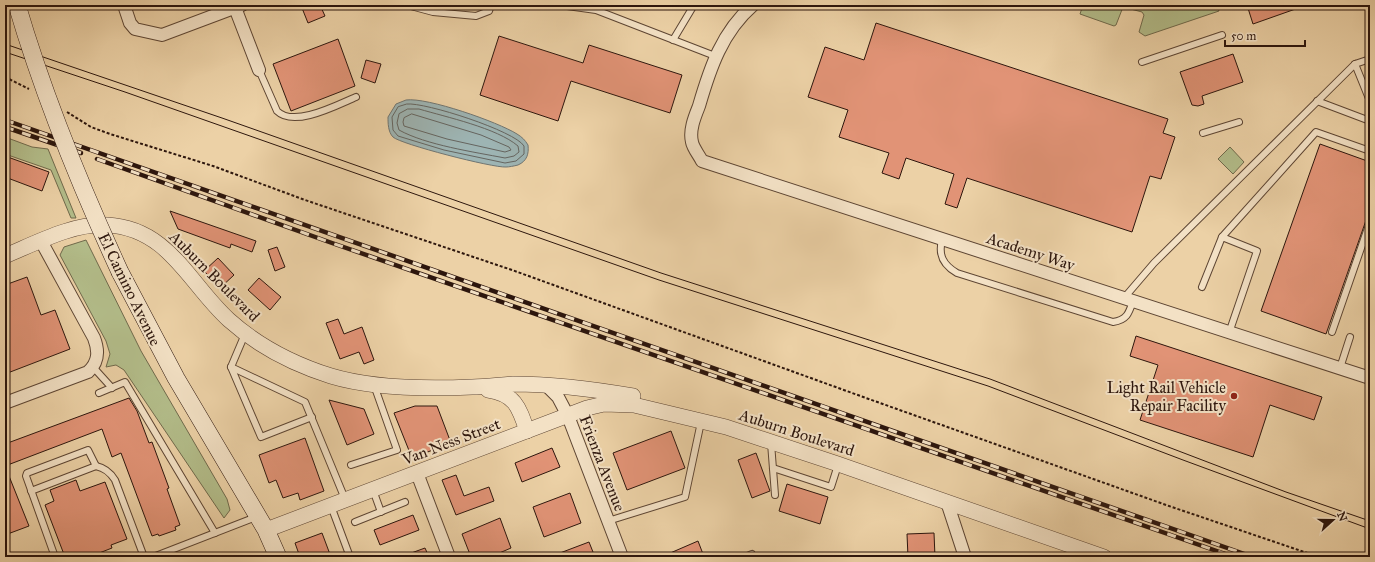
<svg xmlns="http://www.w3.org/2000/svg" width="1375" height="562" font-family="'IM FELL Great Primer',serif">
	<rect width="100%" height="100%" fill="#ecd1a6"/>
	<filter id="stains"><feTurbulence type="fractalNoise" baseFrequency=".005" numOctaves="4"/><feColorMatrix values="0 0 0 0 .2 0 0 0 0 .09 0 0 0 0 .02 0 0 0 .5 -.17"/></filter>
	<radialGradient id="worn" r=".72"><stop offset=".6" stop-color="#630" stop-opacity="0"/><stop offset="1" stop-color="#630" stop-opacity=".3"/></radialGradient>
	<g fill="#b3bd8a" stroke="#706a4c">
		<polygon points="1083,5 1217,5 1219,11 1145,36 1139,32 1144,15 1142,12 1123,7 1116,25 1114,26 1080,14"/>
		<polygon points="5,137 32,147 48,149 76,218 71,218 51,170 5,154"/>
		<polygon points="1230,147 1244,162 1233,174 1218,159"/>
		<polygon points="86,240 141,351 227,499 230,510 224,518 124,370 116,365 106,367 110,354 106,341 60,255 64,247"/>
	</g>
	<path fill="#9db4b3" stroke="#707571" d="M406,100c21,-3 92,22 111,34 5,3 8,6 11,11 1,9 -1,16 -10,20 -4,1 -9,2 -12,2 -13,1 -106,-23 -113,-30 -5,-5 -5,-14 -5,-20l8,-13z"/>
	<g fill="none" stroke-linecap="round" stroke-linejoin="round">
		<g stroke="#656560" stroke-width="1">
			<path d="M407,104c18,-2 108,27 117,42v8l-8,7 -11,2 -61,-13 -46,-14 -5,-6 -1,-13 6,-10z"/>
			<path d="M408,109h11c27,8 78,19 99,37l1,6 -5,4 -9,2c-31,-6 -79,-13 -106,-28l-2,-7 2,-9z"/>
			<polygon points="412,114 481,135 509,147 511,150 505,152 447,139 404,126 403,122 404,118"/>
		</g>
	</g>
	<g fill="#e19376" stroke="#2d160d">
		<polygon points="310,5 320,5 325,16 308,23 302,8"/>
		<polygon points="1247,5 1304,5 1304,6 1253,24"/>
		<polygon points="876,23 1168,119 1163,133 1175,137 1161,179 1150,176 1132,232 967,178 957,208 945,204 954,174 906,158 899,179 882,173 889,153 839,137 848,110 808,97 825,47 864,60"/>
		<polygon points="499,36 583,63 589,45 682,75 670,113 571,81 558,121 480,95"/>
		<polygon points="338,39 355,86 291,111 273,64"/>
		<polygon points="1233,54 1243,82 1202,96 1204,104 1198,106 1192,105 1180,72"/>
		<polygon points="366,60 381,64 375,83 361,78"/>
		<polygon points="1320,144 1370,162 1370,209 1326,334 1261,311"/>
		<polygon points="5,156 49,172 42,191 5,177"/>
		<polygon points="170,211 256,241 252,252 231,244 230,248 178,229"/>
		<polygon points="277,247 285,267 275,271 268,250"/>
		<polygon points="218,258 234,275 220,288 204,271"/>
		<polygon points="27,277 41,315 55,310 70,349 5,374 5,285"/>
		<polygon points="259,278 281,297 270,310 248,290"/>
		<polygon points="338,319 344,334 362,327 374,360 364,364 359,352 340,359 326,323"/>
		<polygon points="1136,336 1322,397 1314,420 1270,405 1253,457 1140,420 1158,365 1130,356"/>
		<polygon points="129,398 137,411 149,443 152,442 169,488 167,489 180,525 175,527 176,530 159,536 158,534 152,536 121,453 112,457 102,429 5,466 5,444"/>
		<polygon points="329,400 364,409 374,434 347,445"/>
		<polygon points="415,406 437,406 451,443 412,458 394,413"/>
		<polygon points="671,431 685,468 627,490 613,453"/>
		<polygon points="305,438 324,491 300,500 298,493 283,498 276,480 269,483 259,455"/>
		<polygon points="552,448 560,467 522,482 515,463"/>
		<polygon points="756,453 770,491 752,498 738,460"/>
		<polygon points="5,466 29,526 5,535"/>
		<polygon points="456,475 464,496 489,487 494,501 456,515 442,480"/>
		<polygon points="76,480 80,491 105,482 127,539 111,545 112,548 89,557 65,557 45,505 54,501 50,490"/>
		<polygon points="787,484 828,497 820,524 779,511"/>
		<polygon points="570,493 581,523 544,537 533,507"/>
		<polygon points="413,515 419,530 380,545 374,530"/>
		<polygon points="500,518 511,548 490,557 471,557 462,534"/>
		<polygon points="322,533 331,557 300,557 295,543"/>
		<polygon points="934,533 935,557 908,557 907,534"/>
		<polygon points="698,541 703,554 694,557 661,557"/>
		<polygon points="589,542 595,557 552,557 552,556"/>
		<polygon points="425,548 429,557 403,557 403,556"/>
	</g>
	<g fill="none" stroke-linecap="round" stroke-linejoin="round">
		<defs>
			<g id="service">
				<polyline points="407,5 433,12 476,16 489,11 491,5"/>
				<polyline points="560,5 596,10 715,56"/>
				<polyline points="673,40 694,5"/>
				<polyline points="1142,62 1222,35"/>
				<polyline points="1355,64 1370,101"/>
				<path d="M259,70l18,41c17,17 60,-6 79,-14"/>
				<polyline points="1317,101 1370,121"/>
				<polyline points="1203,133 1239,122"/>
				<polyline points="1222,237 1316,132 1370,151"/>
				<path d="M942,240c-4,15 1,25 15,33l156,49c14,-2 16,-9 20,-21"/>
				<polyline points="1202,287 1222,237 1257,251 1229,333"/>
				<polyline points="1124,298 1154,263 1355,64 1370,59"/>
				<polyline points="1332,332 1370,222"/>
				<polyline points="245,334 231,367 305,402 345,499"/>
				<polyline points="93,367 112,388"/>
				<polyline points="231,367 261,437 312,417"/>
				<polyline points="1340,368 1350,337"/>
				<polyline points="99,393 125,382 215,533"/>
				<polyline points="771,443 775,495"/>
				<polyline points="351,465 397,450 374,385"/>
				<polyline points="773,468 831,487 838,465"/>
				<polyline points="373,490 381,512"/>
				<path d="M31,491l65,-25c9,2 14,6 19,14l29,77"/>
				<polyline points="331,506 350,557"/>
				<polyline points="608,521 685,497 701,422"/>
				<polyline points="355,522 405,502"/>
				<polyline points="55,557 26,476 27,473 88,450 96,466"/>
				<polyline points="153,557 256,517"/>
				<polyline points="745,557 752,554"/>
			</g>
			<g id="minor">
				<polyline points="124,5 130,23 135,29 162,35 242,5"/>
				<polyline points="234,5 259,70"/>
				<path d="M753,5c-31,27 -43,63 -54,101 -4,10 -10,24 -7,36 1,6 7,13 10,19l668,217"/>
				<polyline points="546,385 558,397 568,416 622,557"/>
				<path d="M5,403l83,-31c11,-10 11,-21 6,-34l-53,-97"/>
				<polyline points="417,473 449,557"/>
				<polyline points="947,502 965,557"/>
			</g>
			<g id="tertiary">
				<path d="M5,256c31,-13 68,-33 102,-31 62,3 82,59 122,95 29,26 64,44 102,56 43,13 96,13 141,11 13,0 27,-2 41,-3 41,0 80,5 120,12"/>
				<path d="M488,390c27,4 31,17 39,41"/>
				<polyline points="266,530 587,408 604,404 634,405 726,427 838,464 1104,557"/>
			</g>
			<polyline id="secondary" points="120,272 176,378 266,530 278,557"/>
		</defs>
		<use href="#service" stroke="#5d4533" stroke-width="8"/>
		<use href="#minor" stroke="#5d4533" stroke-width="14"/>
		<use href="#tertiary" stroke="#5d4533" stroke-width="16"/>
		<use href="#secondary" stroke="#2d160d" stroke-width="18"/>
		<g stroke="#2d160d" stroke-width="2" stroke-dasharray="3 2" stroke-linecap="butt">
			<polyline points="5,77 29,89"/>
			<polyline points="67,112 91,127 110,134 213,166 305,200 512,270 866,398 1169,506 1319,557"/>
		</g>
		<use href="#service" stroke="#f3e1c5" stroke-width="6"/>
		<use href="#minor" stroke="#f3e1c5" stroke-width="12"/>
		<use href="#tertiary" stroke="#f3e1c5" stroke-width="15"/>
		<use href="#secondary" stroke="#f3e1c5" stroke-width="17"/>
		<g stroke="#2d160d" stroke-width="1">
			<polyline points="5,44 222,118 661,273 990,379 1286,492 1370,521"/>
			<polyline points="5,52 125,92 659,280 988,386 1183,460 1370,529"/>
		</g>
		<defs>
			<g id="rail">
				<polyline points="5,120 1253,557"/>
				<polyline points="5,127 81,153"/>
				<polyline points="97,159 332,243 1234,557"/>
			</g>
		</defs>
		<use href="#rail" stroke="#2d160d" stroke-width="4.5"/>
		<use href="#rail" stroke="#f3e1c5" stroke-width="3" stroke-dasharray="9" stroke-linecap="butt"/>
		<defs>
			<path id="secondary-bridge" d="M17,5c27,92 63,180 103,267"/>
		</defs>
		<use href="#secondary-bridge" stroke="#2d160d" stroke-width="18" stroke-linecap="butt"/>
		<use href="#secondary-bridge" stroke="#f3e1c5" stroke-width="17"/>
	</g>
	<circle fill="#8f2418" stroke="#f3e1c5" stroke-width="1.5" cx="1234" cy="396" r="4"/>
	<g text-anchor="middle" stroke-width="4" stroke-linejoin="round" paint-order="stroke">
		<g font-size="16" fill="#2d160d" stroke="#f3e1c5">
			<text transform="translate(1031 251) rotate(18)" y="6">Academy Way</text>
			<text transform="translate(215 276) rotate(45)" y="6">Auburn Boulevard</text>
			<text transform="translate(130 289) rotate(64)" y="6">El Camino Avenue</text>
			<text transform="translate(797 432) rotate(18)" y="6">Auburn Boulevard</text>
			<text transform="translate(451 441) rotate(-21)" y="6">Van Ness Street</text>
			<text transform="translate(603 463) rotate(69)" y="6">Frienza Avenue</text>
		</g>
		<g font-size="16" fill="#2d160d" stroke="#f3e1c5" text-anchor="end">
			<text x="1226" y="393">Light Rail Vehicle<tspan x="1226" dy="18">Repair Facility</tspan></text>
		</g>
	</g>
	<rect width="1375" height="562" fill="none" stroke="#ecd1a6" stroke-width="20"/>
	<rect x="6" y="6" width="1363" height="550" fill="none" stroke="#2d160d" stroke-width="2"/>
	<rect x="10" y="10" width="1355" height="542" fill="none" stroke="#2d160d"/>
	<g transform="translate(1333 520) rotate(69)" stroke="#f3e1c5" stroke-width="3" paint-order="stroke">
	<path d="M0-3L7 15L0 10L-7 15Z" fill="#2d160d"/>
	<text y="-6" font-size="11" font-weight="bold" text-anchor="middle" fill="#2d160d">N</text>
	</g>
	<path d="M1225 40v6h80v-6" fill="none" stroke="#2d160d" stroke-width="2"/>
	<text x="1231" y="40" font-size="12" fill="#2d160d" stroke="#f3e1c5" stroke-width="3" paint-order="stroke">50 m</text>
	<rect width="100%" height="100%" filter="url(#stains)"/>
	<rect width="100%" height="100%" fill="url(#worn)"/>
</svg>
